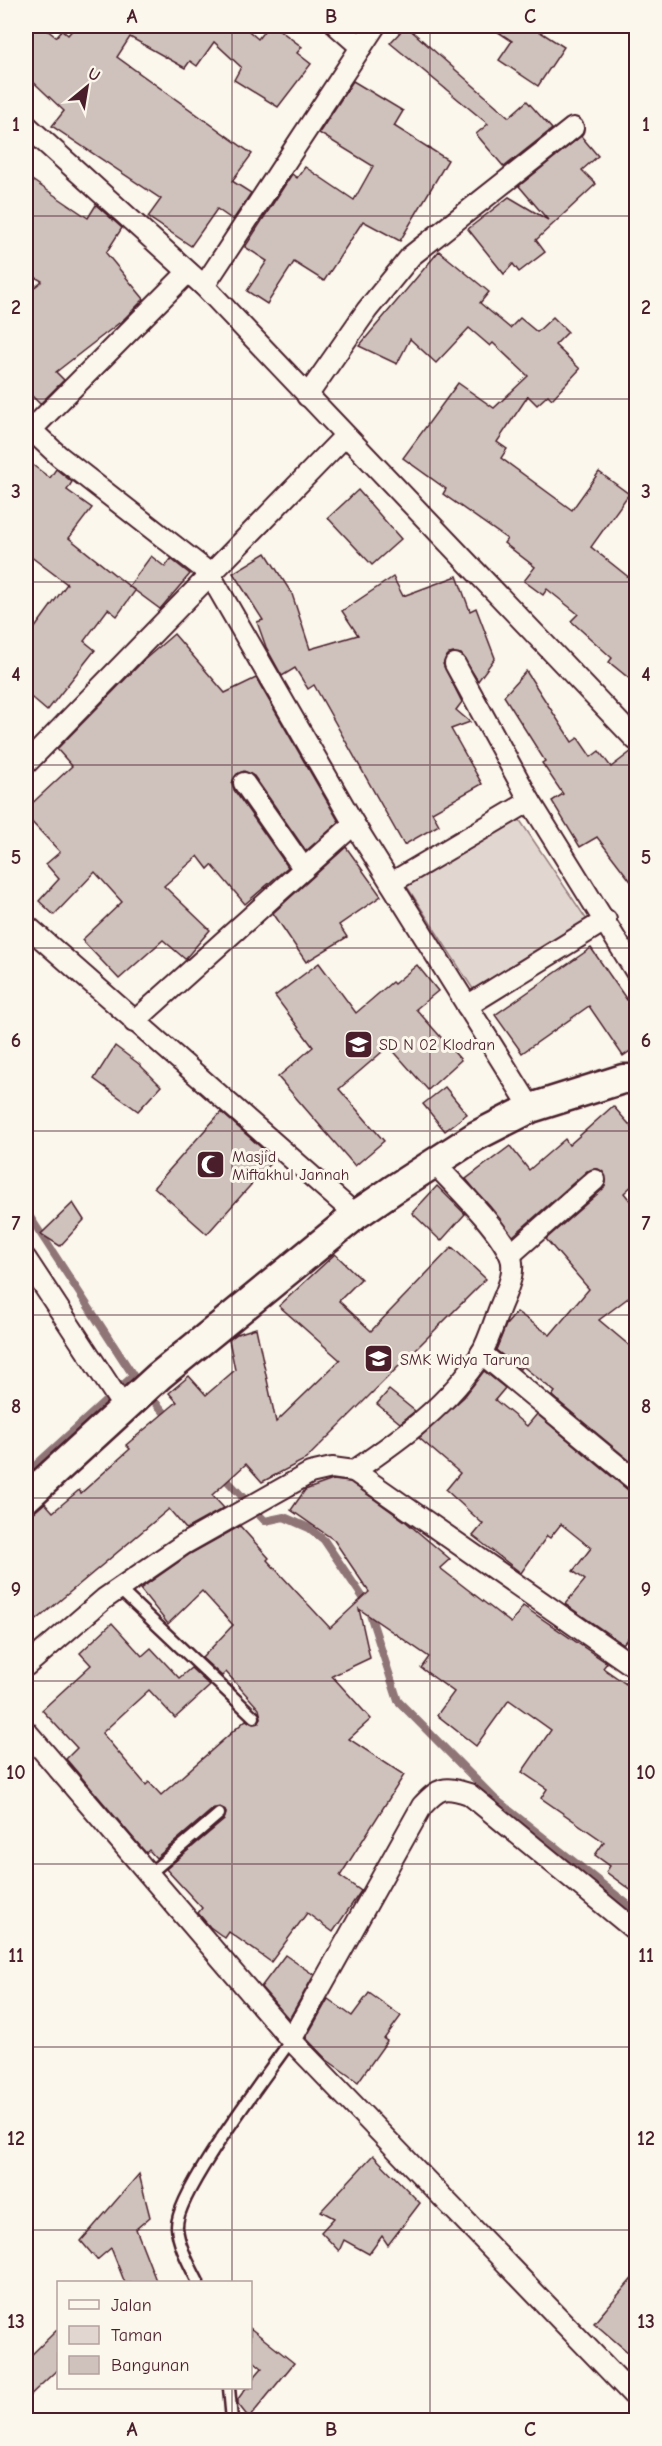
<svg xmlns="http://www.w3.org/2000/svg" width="662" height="2446" font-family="'Comic Neue',sans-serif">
	<rect width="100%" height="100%" fill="#fbf7ec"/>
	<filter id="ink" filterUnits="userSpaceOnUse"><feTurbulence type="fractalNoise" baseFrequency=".0167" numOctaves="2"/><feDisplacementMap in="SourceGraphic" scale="12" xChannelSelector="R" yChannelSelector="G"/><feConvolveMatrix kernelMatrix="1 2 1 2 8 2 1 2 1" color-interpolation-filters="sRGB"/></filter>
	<g filter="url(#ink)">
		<polygon fill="#e2d7d0" stroke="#967b7e" stroke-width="1.5" points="515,813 589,923 473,989 404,882"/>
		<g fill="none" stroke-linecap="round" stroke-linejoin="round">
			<g stroke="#907477" stroke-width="8">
				<polyline points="26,1211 140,1386"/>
				<polyline points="148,1394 170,1419"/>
				<polyline points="26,1474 132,1377"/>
				<polyline points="221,1474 265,1521 284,1517 309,1528 324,1540 366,1602 398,1701 495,1799 636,1911"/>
			</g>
		</g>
		<g fill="#cfc2bc" stroke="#4a1f2b" stroke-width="1.5">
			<polygon points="26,26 42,26 56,37 62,30 68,35 76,26 243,26 258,39 268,26 274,26 302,47 297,53 311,64 278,107 234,80 241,67 214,42 197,66 190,61 185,68 130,37 117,57 252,154 232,181 251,193 233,220 217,209 191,246 148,217 161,199 52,126 64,111 26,75"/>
			<polygon points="406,26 509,117 527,101 552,129 504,167 476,134 488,124 390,43"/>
			<polygon points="489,26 531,26 564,47 538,86 499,60 512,41"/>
			<polygon points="353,81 403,111 394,126 448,160 400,241 363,221 324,281 294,262 267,304 247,291 267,261 245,247 292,174 297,178 305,167 354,200 373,166 319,133"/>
			<polygon points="581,136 598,156 582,170 596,184 536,240 545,252 519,272 513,264 504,274 468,229 509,197 548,220 519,186"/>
			<polygon points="26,176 88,218 96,205 122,228 106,253 144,299 123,320 56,372 64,380 40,404 26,390 26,294 42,281 26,272"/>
			<polygon points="439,251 489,292 480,303 510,328 520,318 537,332 553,317 568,332 555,345 580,369 552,399 548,395 537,405 528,396 497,442 507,449 501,458 572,510 599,472 629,494 591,547 636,583 636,684 609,662 612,658 571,621 578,614 547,589 543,595 524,581 535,567 504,543 507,539 443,494 446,489 403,458 458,383 494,408 528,376 493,343 490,346 469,328 436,363 410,339 397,364 359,346"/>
			<polygon points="26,460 50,478 56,469 72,482 67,490 92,508 69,538 135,591 117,616 108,609 84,641 95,650 47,711 26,693 26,640 67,584 26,553"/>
			<polygon points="358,490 401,539 372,565 328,518"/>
			<polygon points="266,553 292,594 310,649 358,635 342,611 393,577 403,596 457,576 470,611 476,608 495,658 478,681 461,654 449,654 443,664 462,702 456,710 470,722 451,729 482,784 432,812 439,825 404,845 314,685 308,689 295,668 282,676 266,647 257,622 263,620 233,573"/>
			<polygon points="151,556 165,567 171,559 190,574 160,609 129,586"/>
			<polygon points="174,634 225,693 256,678 339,822 306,851 254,776 244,771 237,774 232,783 234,790 288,867 245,904 212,865 208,869 198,856 164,886 210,930 185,959 163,940 119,979 82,940 122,902 95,872 54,915 39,901 59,879 46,864 60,852 26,816 26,809 72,766 57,749 144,660"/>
			<polygon points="526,671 572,742 578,738 591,757 599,751 611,767 632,751 636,752 636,888 597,837 580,847 552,801 563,794 542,763 545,761 504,696"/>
			<polygon points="346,847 381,896 339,925 347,937 306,962 273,913"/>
			<polygon points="591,948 627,1000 636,994 636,1047 623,1056 589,1006 522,1053 495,1015"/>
			<polygon points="319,963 356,1013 392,982 394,984 417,965 438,991 416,1009 461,1060 428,1090 389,1046 339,1089 384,1141 355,1166 278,1077 313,1047 275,996"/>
			<polygon points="115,1046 139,1064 161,1086 138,1111 94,1079"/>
			<polygon points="445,1087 467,1114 445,1131 423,1104"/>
			<polygon points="613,1106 636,1132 636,1182 624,1193 636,1208 636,1292 599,1320 636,1351 636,1466 552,1396 555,1392 525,1368 522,1366 520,1369 496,1350 506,1325 517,1312 550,1335 589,1289 546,1239 603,1189 606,1183 604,1173 598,1169 587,1171 513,1236 466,1179 510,1146 529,1170 565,1139 569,1145"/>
			<polygon points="221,1112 274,1159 207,1234 154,1187"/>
			<polygon points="437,1186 465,1214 441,1241 412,1213"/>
			<polygon points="73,1203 84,1220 60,1246 41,1234"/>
			<polygon points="452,1247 486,1279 306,1459 262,1482 246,1464 212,1495 224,1508 186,1529 169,1509 26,1629 26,1519 45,1503 53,1512 79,1490 81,1493 130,1449 126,1445 177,1402 169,1393 189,1376 206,1395 235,1370 229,1340 237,1334 256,1328 276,1422 340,1360 279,1306 335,1254 361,1279 339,1301 371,1331"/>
			<polygon points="484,1371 505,1388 495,1400 527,1426 537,1414 628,1490 636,1493 636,1628 623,1644 565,1604 585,1580 573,1571 591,1548 561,1524 550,1538 547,1536 521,1573 473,1536 483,1524 446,1490 460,1473 419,1438 464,1397"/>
			<polygon points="389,1390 415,1411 400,1423 377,1404"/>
			<polygon points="333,1480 350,1482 406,1522 450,1559 440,1568 511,1623 523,1606 607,1663 603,1668 636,1691 636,1894 606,1872 610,1866 595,1855 604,1842 541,1798 547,1789 522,1772 551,1730 509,1700 476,1746 437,1715 454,1692 421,1668 429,1657 359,1609 370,1658 332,1676 371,1719 349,1739 404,1775 340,1876 361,1891 333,1932 307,1913 271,1962 229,1932 225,1938 210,1927 198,1913 202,1908 166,1869 224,1820 226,1813 224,1809 214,1808 156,1858 149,1850 146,1853 66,1759 77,1748 42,1710 91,1665 80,1653 112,1623 142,1656 151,1648 179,1678 191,1668 210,1686 175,1718 149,1690 102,1733 146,1785 149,1782 161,1795 246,1720 253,1724 259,1723 261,1718 259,1709 226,1672 222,1676 202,1658 233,1625 202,1591 168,1624 140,1589 190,1554 240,1526 269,1558 267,1560 330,1628 369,1592 334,1540 291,1510 305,1490"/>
			<polygon points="285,1955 314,1975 289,2019 261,1987"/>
			<polygon points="369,1993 401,2016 384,2039 387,2041 358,2082 327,2060 306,2038 328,1999 352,2016"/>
			<polygon points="373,2155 420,2203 388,2245 382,2236 369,2254 344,2240 339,2251 321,2232 334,2218 321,2211"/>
			<polygon points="139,2174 150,2217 136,2229 157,2283 125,2283 111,2248 97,2260 81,2241"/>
			<polygon points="636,2274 636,2359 594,2323"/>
			<polygon points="250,2328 294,2363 249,2418 238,2404 238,2399 246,2388 250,2388 250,2382 262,2368 250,2358"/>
			<polygon points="58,2329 58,2369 26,2399 26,2360"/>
		</g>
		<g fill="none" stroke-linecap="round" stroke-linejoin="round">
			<defs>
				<g id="service">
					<polyline points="119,1589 254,1717"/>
					<polyline points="148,1875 219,1814"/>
					<path d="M198,2282c-8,-16 -20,-37 -21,-55 -1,-35 90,-152 114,-187"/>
					<polyline points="229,2388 232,2420"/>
				</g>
				<g id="minor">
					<polyline points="337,26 361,47"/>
					<polyline points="26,125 204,286 636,740"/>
					<polyline points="204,286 375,26"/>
					<polyline points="307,396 367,310 411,256 573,128"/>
					<polyline points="26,425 59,456 209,573 354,824 531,1108"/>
					<polyline points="26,435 188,272"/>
					<polyline points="455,664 530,801 636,972"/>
					<polyline points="26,764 345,436"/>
					<polyline points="244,783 304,869"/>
					<polyline points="391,883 530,801"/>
					<polyline points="26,925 356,1215"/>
					<polyline points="467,1006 606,920"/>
					<polyline points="134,1022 354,824"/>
					<polyline points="510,1255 595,1180"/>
					<polyline points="26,1259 124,1408"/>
					<polyline points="481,1353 636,1481"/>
					<polyline points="354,1471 636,1668"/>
					<path d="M26,1666l78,-67 80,-55 126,-71 22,-5 22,3c48,-33 96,-67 127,-117 8,-14 13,-32 19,-47 6,-15 17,-36 10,-52 -12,-28 -55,-69 -76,-92"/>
					<polyline points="26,1731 291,2040 636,2398"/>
					<path d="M291,2040l131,-234c18,-19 22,-20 47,-12l167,137"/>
				</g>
				<polyline id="secondary" points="26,1498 159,1376 356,1215 394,1189 476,1136 531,1108 623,1079 636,1079"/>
			</defs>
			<use href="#service" stroke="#4a1f2b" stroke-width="15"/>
			<use href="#minor" stroke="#4a1f2b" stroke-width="24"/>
			<use href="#secondary" stroke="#4a1f2b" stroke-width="33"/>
			<use href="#service" stroke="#fbf7ec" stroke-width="10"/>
			<use href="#minor" stroke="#fbf7ec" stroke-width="20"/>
			<use href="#secondary" stroke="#fbf7ec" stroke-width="28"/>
		</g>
	</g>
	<path fill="none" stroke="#4a1f2b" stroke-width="1.5" stroke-opacity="0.55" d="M232,26v2256M430,26v2394M26,216h610M26,399h610M26,582h610M26,765h610M26,948h610M26,1131h610M26,1315h610M26,1498h610M26,1681h610M26,1864h610M26,2047h610M26,2230h610M232,2388v32"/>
	<defs>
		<symbol id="school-square" viewBox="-11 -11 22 22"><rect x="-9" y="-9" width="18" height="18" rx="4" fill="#4a1f2b" stroke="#fbf7ec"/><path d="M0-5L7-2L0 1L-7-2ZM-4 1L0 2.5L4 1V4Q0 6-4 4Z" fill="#fff"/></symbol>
		<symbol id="mosque-square" viewBox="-11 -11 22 22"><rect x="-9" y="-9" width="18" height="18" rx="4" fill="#4a1f2b" stroke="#fbf7ec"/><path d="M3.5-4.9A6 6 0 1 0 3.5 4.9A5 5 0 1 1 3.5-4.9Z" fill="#fff"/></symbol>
	</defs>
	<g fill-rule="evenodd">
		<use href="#school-square" x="342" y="1028" width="33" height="33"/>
		<use href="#mosque-square" x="194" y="1148" width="33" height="33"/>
		<use href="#school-square" x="362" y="1342" width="33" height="33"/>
	</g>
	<g text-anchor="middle" stroke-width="6" stroke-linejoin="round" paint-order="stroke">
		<g font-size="16" fill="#4a1f2b" stroke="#fbf7ec" text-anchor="start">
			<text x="379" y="1050">SD N 02 Klodran</text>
			<text x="232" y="1162">Masjid<tspan x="232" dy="18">Miftakhul Jannah</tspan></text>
			<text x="400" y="1365">SMK Widya Taruna</text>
		</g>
	</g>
	<rect width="662" height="2446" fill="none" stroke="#fbf7ec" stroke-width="66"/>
	<rect x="57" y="2281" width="195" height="108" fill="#fbf7ec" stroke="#b4a19f" stroke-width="1.5"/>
	<rect x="69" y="2300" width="30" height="9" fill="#fbf7ec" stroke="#b4a19f" stroke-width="1.5"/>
	<text x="111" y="2311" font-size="18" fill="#4a1f2b">Jalan</text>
	<rect x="69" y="2326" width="30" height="18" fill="#e2d7d0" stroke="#b4a19f" stroke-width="1.5"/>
	<text x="111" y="2341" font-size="18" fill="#4a1f2b">Taman</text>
	<rect x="69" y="2356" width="30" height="18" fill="#cfc2bc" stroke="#b4a19f" stroke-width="1.5"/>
	<text x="111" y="2371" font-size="18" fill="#4a1f2b">Bangunan</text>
	<g transform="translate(87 87) rotate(30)" stroke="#fbf7ec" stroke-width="4.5" paint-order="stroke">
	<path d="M0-4.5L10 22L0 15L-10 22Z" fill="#4a1f2b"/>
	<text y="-9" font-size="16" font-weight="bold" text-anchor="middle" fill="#4a1f2b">U</text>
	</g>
	<rect x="33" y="33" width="596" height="2380" fill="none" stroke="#4a1f2b" stroke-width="2"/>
	<g font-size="20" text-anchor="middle" font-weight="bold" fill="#4a1f2b">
		<text x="132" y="23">A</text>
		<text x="331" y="23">B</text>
		<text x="530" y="23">C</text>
		<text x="16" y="131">1</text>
		<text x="646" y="131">1</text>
		<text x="16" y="314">2</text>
		<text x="646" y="314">2</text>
		<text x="16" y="498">3</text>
		<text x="646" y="498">3</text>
		<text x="16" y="681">4</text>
		<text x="646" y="681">4</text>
		<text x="16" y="864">5</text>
		<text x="646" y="864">5</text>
		<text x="16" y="1047">6</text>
		<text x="646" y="1047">6</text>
		<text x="16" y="1230">7</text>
		<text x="646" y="1230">7</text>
		<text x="16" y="1413">8</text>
		<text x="646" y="1413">8</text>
		<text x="16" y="1596">9</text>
		<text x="646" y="1596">9</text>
		<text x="16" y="1779">10</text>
		<text x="646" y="1779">10</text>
		<text x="16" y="1962">11</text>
		<text x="646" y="1962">11</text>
		<text x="16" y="2145">12</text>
		<text x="646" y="2145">12</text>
		<text x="16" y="2328">13</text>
		<text x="646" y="2328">13</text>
		<text x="132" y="2436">A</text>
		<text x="331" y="2436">B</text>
		<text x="530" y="2436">C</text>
	</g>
</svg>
